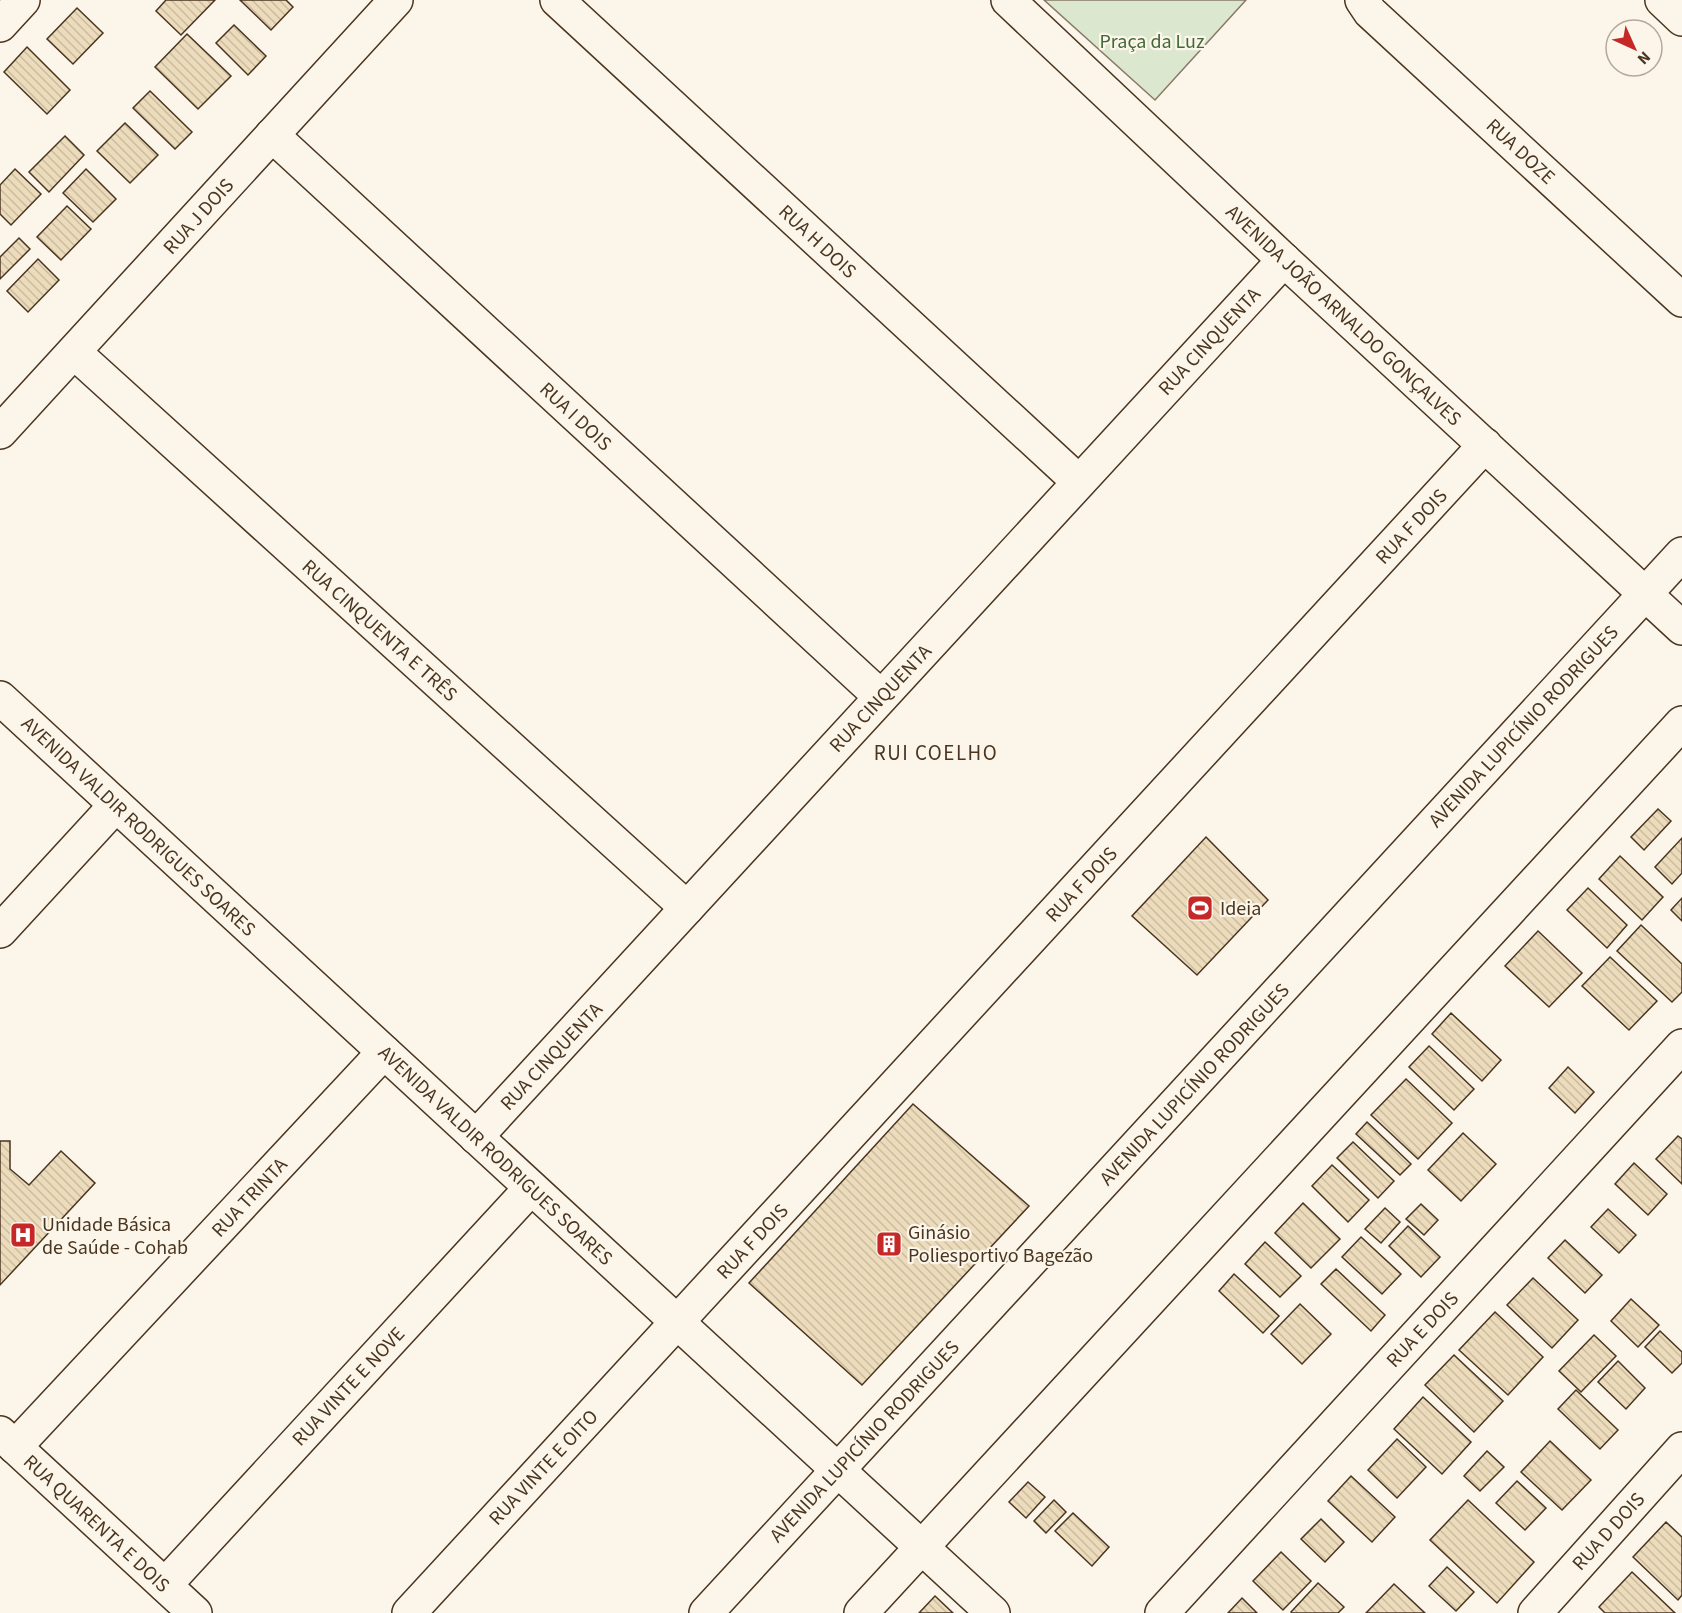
<svg xmlns="http://www.w3.org/2000/svg" width="1682" height="1613" font-family="'Source Sans 3',sans-serif">
	<defs>
		<pattern id="building-back-hatch" width="6" height="6" patternUnits="userSpaceOnUse" patternTransform="scale(1.5)"><rect width="6" height="6" fill="#ecdcbc"/><path d="M-1 5l2 2M0 0l6 6M5-1l2 2" fill="none" stroke="#ccbda1"/></pattern>
	</defs>
	<rect width="100%" height="100%" fill="#fbf6e9"/>
	<polygon fill="#dce7d0" stroke="#887966" stroke-width="1.5" points="1044,0 1246,0 1155,100"/>
	<g fill="url(#building-back-hatch)" stroke="#4a3520" stroke-width="1.5">
		<polygon points="166,0 215,0 181,35 156,11"/>
		<polygon points="240,0 286,0 293,7 271,30"/>
		<polygon points="77,8 103,33 73,64 47,39"/>
		<polygon points="234,25 266,56 248,75 216,43"/>
		<polygon points="187,34 231,76 198,109 155,67"/>
		<polygon points="27,47 70,90 47,114 4,72"/>
		<polygon points="150,91 192,132 175,149 133,108"/>
		<polygon points="125,123 158,155 130,183 97,151"/>
		<polygon points="65,136 84,155 49,192 29,172"/>
		<polygon points="15,169 41,194 11,225 0,214 0,185"/>
		<polygon points="86,169 116,199 93,222 63,193"/>
		<polygon points="67,206 91,229 61,260 37,237"/>
		<polygon points="19,238 30,249 0,279 0,257"/>
		<polygon points="38,259 59,280 28,312 7,291"/>
		<polygon points="1658,809 1671,821 1644,850 1631,837"/>
		<polygon points="1206,837 1268,900 1197,975 1132,916"/>
		<polygon points="1682,838 1682,873 1672,884 1655,867"/>
		<polygon points="1620,856 1663,897 1642,920 1599,879"/>
		<polygon points="1588,888 1627,925 1607,948 1567,910"/>
		<polygon points="1682,898 1682,921 1671,910"/>
		<polygon points="1641,925 1682,964 1682,992 1672,1002 1617,951"/>
		<polygon points="1538,931 1582,973 1549,1007 1505,966"/>
		<polygon points="1610,957 1657,1001 1629,1030 1582,986"/>
		<polygon points="1451,1013 1501,1060 1482,1081 1432,1034"/>
		<polygon points="1429,1046 1474,1089 1454,1110 1409,1067"/>
		<polygon points="1568,1067 1594,1092 1575,1113 1549,1088"/>
		<polygon points="1406,1079 1452,1123 1418,1159 1371,1115"/>
		<polygon points="913,1104 1029,1206 862,1385 749,1283"/>
		<polygon points="1367,1122 1411,1164 1400,1175 1356,1134"/>
		<polygon points="1463,1133 1496,1164 1461,1201 1428,1170"/>
		<polygon points="1678,1136 1682,1139 1682,1184 1656,1159"/>
		<polygon points="0,1141 10,1141 10,1169 29,1185 61,1151 95,1183 0,1285"/>
		<polygon points="1353,1142 1394,1181 1378,1198 1337,1158"/>
		<polygon points="1634,1163 1667,1194 1648,1215 1615,1184"/>
		<polygon points="1332,1165 1369,1200 1348,1222 1312,1186"/>
		<polygon points="1303,1203 1340,1239 1311,1268 1275,1233"/>
		<polygon points="1421,1204 1438,1220 1424,1235 1406,1219"/>
		<polygon points="1385,1208 1400,1222 1381,1243 1365,1229"/>
		<polygon points="1608,1209 1636,1235 1619,1253 1591,1227"/>
		<polygon points="1408,1226 1440,1257 1421,1277 1389,1246"/>
		<polygon points="1361,1237 1401,1274 1382,1294 1342,1257"/>
		<polygon points="1565,1240 1602,1275 1585,1293 1548,1258"/>
		<polygon points="1265,1242 1301,1276 1280,1297 1245,1264"/>
		<polygon points="1336,1269 1385,1315 1371,1331 1321,1284"/>
		<polygon points="1234,1274 1279,1316 1263,1333 1219,1291"/>
		<polygon points="1533,1278 1578,1320 1552,1348 1507,1305"/>
		<polygon points="1631,1299 1659,1325 1638,1347 1611,1321"/>
		<polygon points="1300,1304 1331,1334 1302,1364 1271,1334"/>
		<polygon points="1495,1312 1543,1357 1508,1395 1459,1350"/>
		<polygon points="1660,1331 1682,1352 1682,1363 1672,1373 1645,1347"/>
		<polygon points="1594,1335 1616,1356 1581,1392 1559,1371"/>
		<polygon points="1454,1355 1503,1401 1474,1432 1425,1385"/>
		<polygon points="1618,1361 1645,1388 1626,1409 1598,1382"/>
		<polygon points="1576,1390 1618,1430 1600,1449 1558,1409"/>
		<polygon points="1423,1397 1471,1442 1442,1474 1394,1429"/>
		<polygon points="1397,1439 1426,1467 1397,1498 1368,1470"/>
		<polygon points="1550,1441 1591,1480 1562,1510 1521,1472"/>
		<polygon points="1487,1451 1504,1467 1480,1491 1464,1476"/>
		<polygon points="1351,1476 1395,1517 1372,1542 1328,1501"/>
		<polygon points="1517,1481 1546,1508 1525,1530 1496,1503"/>
		<polygon points="1028,1482 1045,1497 1026,1518 1009,1502"/>
		<polygon points="1054,1500 1066,1512 1046,1533 1034,1521"/>
		<polygon points="1468,1500 1534,1562 1497,1603 1430,1540"/>
		<polygon points="1073,1513 1109,1547 1092,1566 1055,1531"/>
		<polygon points="1321,1519 1344,1542 1325,1562 1301,1539"/>
		<polygon points="1666,1522 1682,1537 1682,1595 1678,1600 1633,1557"/>
		<polygon points="1281,1552 1311,1581 1283,1610 1253,1581"/>
		<polygon points="1447,1567 1474,1592 1456,1611 1429,1586"/>
		<polygon points="1632,1572 1675,1613 1605,1613 1599,1607"/>
		<polygon points="1318,1583 1344,1607 1338,1613 1292,1613 1291,1612"/>
		<polygon points="1394,1584 1425,1613 1366,1613"/>
		<polygon points="935,1596 953,1613 919,1613"/>
		<polygon points="1242,1598 1257,1613 1228,1613"/>
	</g>
	<g fill="none" stroke-linecap="round" stroke-linejoin="round">
		<defs>
			<g id="minor">
				<polyline points="557,0 1079,482"/>
				<polyline points="1008,0 1284,260 1682,628"/>
				<polyline points="1362,0 1370,12 1682,300"/>
				<polyline points="1662,0 1682,19"/>
				<polyline points="0,25 23,0"/>
				<polyline points="272,135 881,697"/>
				<polyline points="74,352 687,908"/>
				<polyline points="0,432 396,0"/>
				<polyline points="0,698 993,1613"/>
				<polyline points="0,931 116,805"/>
				<polyline points="476,1137 1284,260"/>
				<polyline points="0,1433 195,1613"/>
				<polyline points="15,1447 384,1052"/>
				<polyline points="165,1585 531,1188"/>
				<polyline points="409,1613 1485,445"/>
				<polyline points="706,1613 1682,554"/>
				<polyline points="861,1613 1682,723"/>
				<polyline points="1162,1613 1682,1046"/>
				<polyline points="1535,1613 1682,1449"/>
			</g>
		</defs>
		<use href="#minor" stroke="#4a3520" stroke-width="36"/>
		<use href="#minor" stroke="#fbf6e9" stroke-width="33"/>
	</g>
	<defs>
		<symbol id="stadium-square" viewBox="-11 -11 22 22"><rect x="-9" y="-9" width="18" height="18" rx="4" fill="#c62828" stroke="#fbf6e9"/><path d="M0-5a6.5 5 0 1 0 0 10a6.5 5 0 1 0 0-10ZM-3.5-1.8h7v3.6h-7Z" fill="#fff"/></symbol>
		<symbol id="hospital-square" viewBox="-11 -11 22 22"><rect x="-9" y="-9" width="18" height="18" rx="4" fill="#c62828" stroke="#fbf6e9"/><path d="M-5-5h3v3.5h4V-5h3V5h-3V1.5h-4V5h-3Z" fill="#fff"/></symbol>
		<symbol id="building-square" viewBox="-11 -11 22 22"><rect x="-9" y="-9" width="18" height="18" rx="4" fill="#c62828" stroke="#fbf6e9"/><path d="M-4-6H4V6H1V3H-1V6H-4ZM-2.5-4.3h1.7v1.8h-1.7ZM.8-4.3h1.7v1.8H.8ZM-2.5-1h1.7V.8h-1.7ZM.8-1h1.7V.8H.8Z" fill="#fff"/></symbol>
	</defs>
	<g fill-rule="evenodd">
		<use href="#stadium-square" x="1185" y="893" width="30" height="30"/>
		<use href="#hospital-square" x="8" y="1220" width="30" height="30"/>
		<use href="#building-square" x="874" y="1229" width="30" height="30"/>
	</g>
	<g text-anchor="middle" stroke-width="4.5" stroke-linejoin="round" paint-order="stroke">
		<g font-size="20" fill="#436837" stroke="#fbf6e9">
			<text x="1152" y="48">Praça da Luz</text>
		</g>
		<g font-size="20" fill="#4a3520" stroke="#fbf6e9">
			<text transform="translate(1521 151) rotate(43)" y="7">RUA DOZE</text>
			<text transform="translate(198 216) rotate(-48)" y="7">RUA J DOIS</text>
			<text transform="translate(818 241) rotate(43)" y="7">RUA H DOIS</text>
			<text transform="translate(1344 315) rotate(43)" y="7">AVENIDA JOÃO ARNALDO GONÇALVES</text>
			<text transform="translate(1209 341) rotate(-47)" y="7">RUA CINQUENTA</text>
			<text transform="translate(576 416) rotate(43)" y="7">RUA I DOIS</text>
			<text transform="translate(1411 526) rotate(-47)" y="7">RUA F DOIS</text>
			<text transform="translate(380 630) rotate(42)" y="7">RUA CINQUENTA E TRÊS</text>
			<text transform="translate(880 698) rotate(-47)" y="7">RUA CINQUENTA</text>
			<text transform="translate(1523 726) rotate(-47)" y="7">AVENIDA LUPICÍNIO RODRIGUES</text>
			<text transform="translate(139 826) rotate(43)" y="7">AVENIDA VALDIR RODRIGUES SOARES</text>
			<text transform="translate(1081 884) rotate(-47)" y="7">RUA F DOIS</text>
			<text transform="translate(551 1056) rotate(-47)" y="7">RUA CINQUENTA</text>
			<text transform="translate(1194 1084) rotate(-47)" y="7">AVENIDA LUPICÍNIO RODRIGUES</text>
			<text transform="translate(496 1155) rotate(43)" y="7">AVENIDA VALDIR RODRIGUES SOARES</text>
			<text transform="translate(249 1197) rotate(-47)" y="7">RUA TRINTA</text>
			<text transform="translate(752 1241) rotate(-47)" y="7">RUA F DOIS</text>
			<text transform="translate(1422 1329) rotate(-47)" y="7">RUA E DOIS</text>
			<text transform="translate(348 1386) rotate(-47)" y="7">RUA VINTE E NOVE</text>
			<text transform="translate(864 1441) rotate(-47)" y="7">AVENIDA LUPICÍNIO RODRIGUES</text>
			<text transform="translate(543 1467) rotate(-47)" y="7">RUA VINTE E OITO</text>
			<text transform="translate(97 1523) rotate(43)" y="7">RUA QUARENTA E DOIS</text>
			<text transform="translate(1608 1531) rotate(-48)" y="7">RUA D DOIS</text>
		</g>
		<g font-size="20" fill="#4a3520" stroke="#fbf6e9" text-anchor="start">
			<text x="1220" y="915">Ideia</text>
			<text x="42" y="1231">Unidade Básica<tspan x="42" dy="23">de Saúde - Cohab</tspan></text>
			<text x="908" y="1239">Ginásio<tspan x="908" dy="23">Poliesportivo Bagezão</tspan></text>
		</g>
		<g font-size="21" letter-spacing="1.5" fill="#4a3520" stroke="#fbf6e9">
			<text x="936" y="760">RUI COELHO</text>
		</g>
	</g>
	<g transform="translate(1634 48) rotate(135)"><circle r="28" fill="#fbf6e9" stroke="#b4a999" stroke-width="1.5"/>
	<path d="M0-4.5L10 22L0 15L-10 22Z" fill="#c62828"/>
	<text y="-9" font-size="16" font-weight="bold" text-anchor="middle" fill="#4a3520">N</text>
	</g>
</svg>
